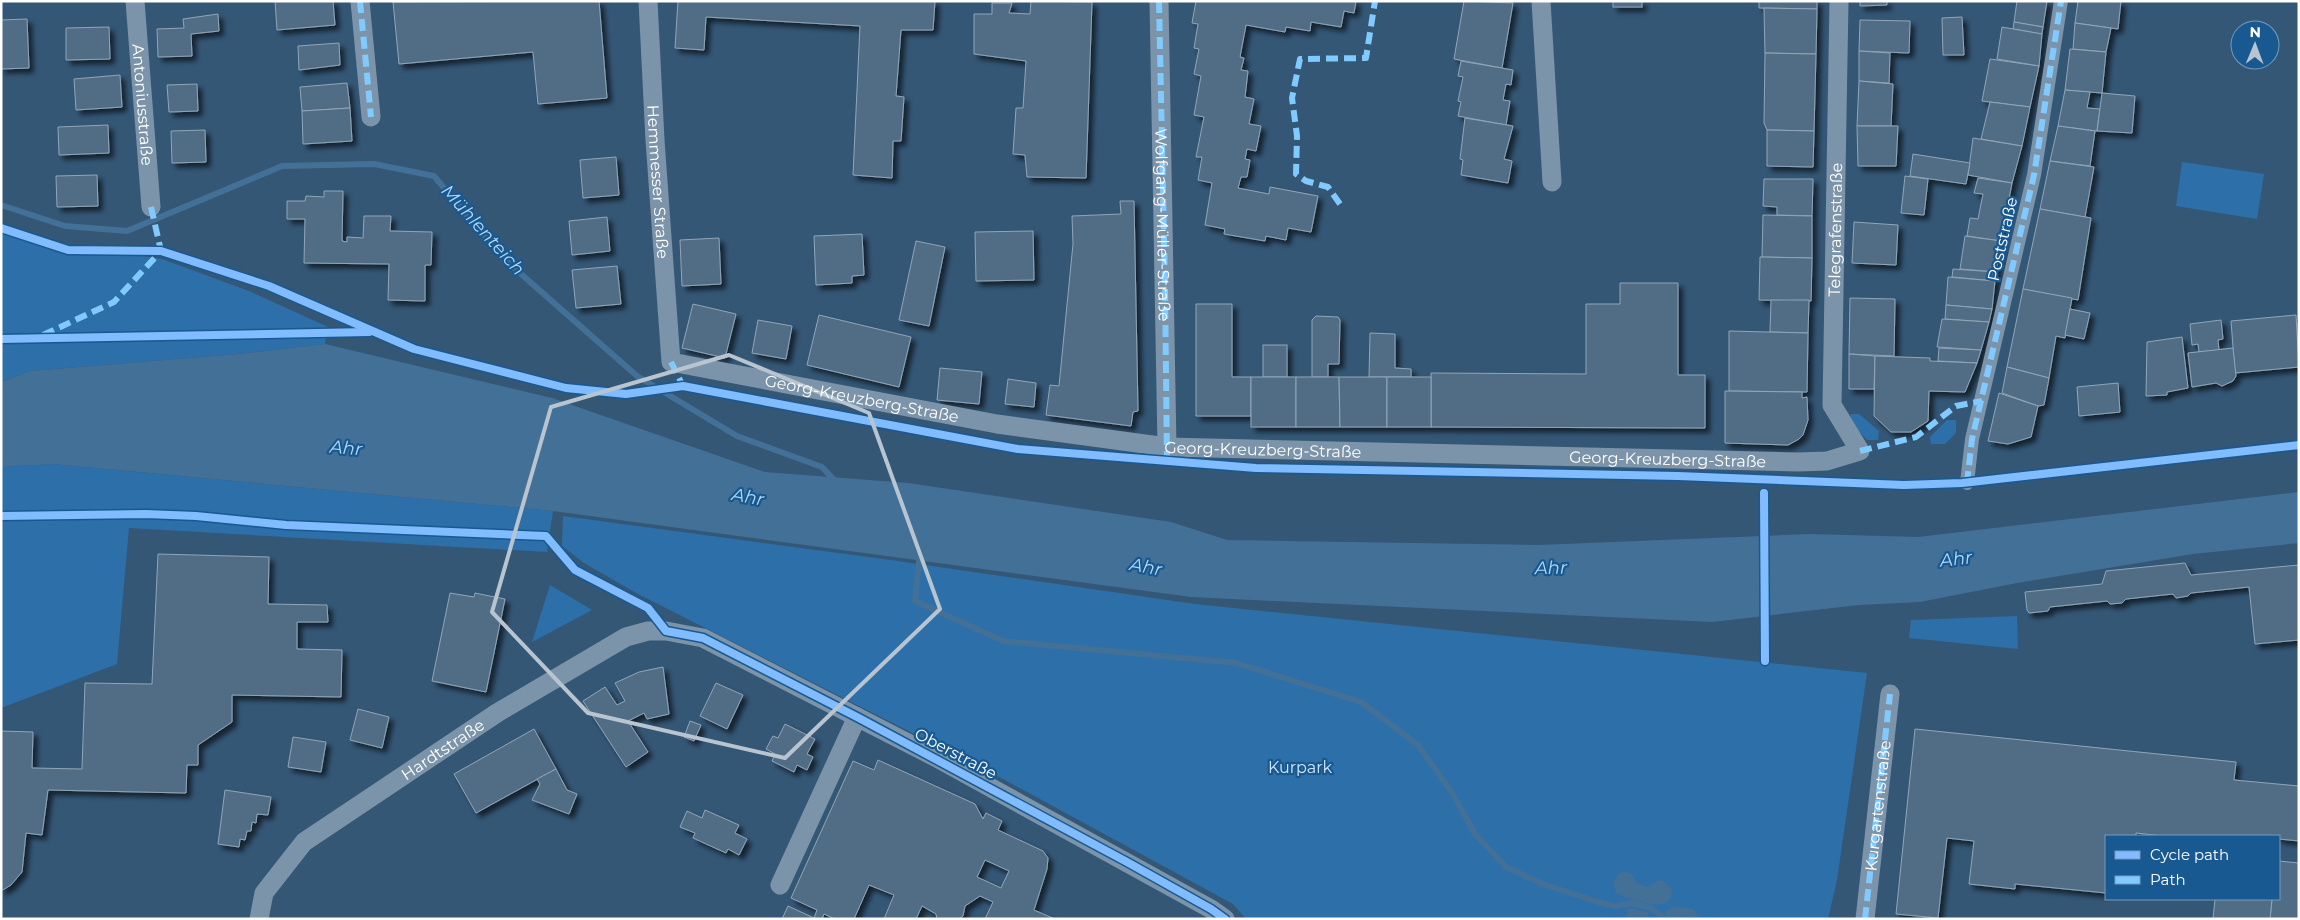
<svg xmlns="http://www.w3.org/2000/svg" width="2300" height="920" font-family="Montserrat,sans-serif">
	<defs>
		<filter id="shadow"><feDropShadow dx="4.5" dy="4.5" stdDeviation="2.5" flood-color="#0009"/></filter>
	</defs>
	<rect width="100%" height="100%" fill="#345776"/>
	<g fill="#2d6fa8">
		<polygon points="2182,162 2264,174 2257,219 2176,206"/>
		<polygon points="1,224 70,245 162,259 249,291 328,327 325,344 238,354 30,371 1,382"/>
		<polygon points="1851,414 1859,414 1879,431 1878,440 1867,440 1849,420"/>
		<polygon points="1947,420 1956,420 1956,433 1945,444 1931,444 1930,437"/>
		<polygon points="53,464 553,511 547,552 129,528 117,664 1,708 1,467"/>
		<polygon points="563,516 891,560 1195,604 1867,673 1837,880 1828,919 1246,919 1233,904 1003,779 638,594 584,563 562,546"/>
		<polygon points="550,585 592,610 532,642"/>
		<polygon points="2017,616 2018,649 1909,638 1911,620"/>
	</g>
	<g fill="#437097">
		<polygon points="325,344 552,398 765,472 908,483 1171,522 1227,540 1539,545 1810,534 1918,537 2299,492 2299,543 2193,554 2017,583 1920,602 1859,605 1712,622 1191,597 553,511 53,464 1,467 1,382 30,371 238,354"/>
		<path d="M1626,872l6,2 6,10 11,3 9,-7 5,1 9,8c0,7 -2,14 -10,15 -9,2 -38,-6 -46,-11l-3,-11 7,-9z"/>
		<polygon points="1629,908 1648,912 1649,919 1625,919"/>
	</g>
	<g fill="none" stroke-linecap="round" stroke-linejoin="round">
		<g stroke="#437097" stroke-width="6">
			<polyline points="1,205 65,226 127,231 282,166 374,164 434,176 504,259 637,376 737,436 822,467 836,482"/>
			<polyline points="920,552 915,601 1003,641 1236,663 1361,702 1418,745 1453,794 1475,834 1506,867 1543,884 1601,903 1616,906 1631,903 1651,908 1664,918 1675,918"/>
		</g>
		<polyline stroke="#437097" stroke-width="22" points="1675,918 1687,919"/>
	</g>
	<g fill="#516d85" stroke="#91a5b7" fill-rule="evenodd" filter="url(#shadow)">
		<polygon points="275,1 333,1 335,25 277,30"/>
		<polygon points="599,1 607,98 538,104 533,52 399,64 393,2"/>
		<polygon points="678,1 935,1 933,30 901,30 896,96 904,97 901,141 893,141 892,178 853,175 860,26 706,17 704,50 675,48"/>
		<polygon points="1031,1 1092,2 1086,178 1027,177 1025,155 1013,154 1016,108 1023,108 1026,61 974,54 974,14 992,14 992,3 1012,3 1009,13 1030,14"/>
		<polygon points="1196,1 1356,1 1354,13 1344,11 1341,27 1311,22 1310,31 1286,27 1285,32 1246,25 1240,57 1244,58 1241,70 1248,71 1245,97 1254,99 1249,124 1261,126 1256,151 1247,149 1245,159 1250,160 1247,177 1241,177 1238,188 1269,194 1270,187 1318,196 1311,232 1288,228 1286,240 1266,236 1265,241 1224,234 1225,229 1205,225 1212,183 1198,180 1202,157 1196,157 1204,117 1194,115 1201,76 1194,74 1199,49 1194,48 1198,24 1192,23"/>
		<polygon points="1464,1 1513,3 1502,68 1454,59"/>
		<rect x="1613" y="1" width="29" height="6"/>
		<polygon points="1759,1 1817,1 1817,9 1759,8"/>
		<polygon points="1860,1 1887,1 1887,5 1860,6"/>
		<polygon points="2017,1 2047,1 2043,27 2014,22"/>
		<polygon points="2078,1 2121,1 2118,29 2075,23"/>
		<polygon points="1764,8 1817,9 1816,54 1765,53"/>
		<polygon points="218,14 219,31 191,34 192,56 158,57 157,29 184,28 183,19"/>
		<polygon points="1962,17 1964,55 1943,55 1942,18"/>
		<polygon points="27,19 29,68 1,69 1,20"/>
		<polygon points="1860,20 1910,21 1909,53 1859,51"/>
		<polygon points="2014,22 2043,27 2042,34 2013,29"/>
		<polygon points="2075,23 2111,28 2106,52 2073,49"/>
		<polygon points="109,27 110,59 66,60 66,28"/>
		<polygon points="2002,27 2042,34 2039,66 1997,59"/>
		<polygon points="339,43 340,65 299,70 298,46"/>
		<polygon points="2070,49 2106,52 2102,93 2065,90"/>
		<polygon points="1859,51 1890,53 1889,83 1859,81"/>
		<polygon points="1765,53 1816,54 1814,131 1767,130 1764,123"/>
		<polygon points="1990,59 2039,66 2030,107 1982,101"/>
		<polygon points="1461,61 1513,70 1511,85 1506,84 1503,100 1510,101 1506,125 1458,116 1461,102 1458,101 1463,77 1458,76"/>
		<polygon points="120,75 122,107 76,110 74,79"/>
		<polygon points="1859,81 1893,84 1891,126 1857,126"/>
		<polygon points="347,83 350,108 302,111 300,87"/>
		<polygon points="197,84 198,111 169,112 167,85"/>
		<polygon points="2065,90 2090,92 2087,108 2100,109 2097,131 2058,126"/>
		<polygon points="2102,93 2135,96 2132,133 2097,131"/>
		<polygon points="1990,102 2030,107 2022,146 1981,139"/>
		<polygon points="350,108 352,141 303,144 302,111"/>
		<polygon points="1465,118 1513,126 1504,159 1512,161 1508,183 1461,175 1463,160 1460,159"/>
		<polygon points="108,125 109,153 59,155 58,127"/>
		<polygon points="1857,126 1898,126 1896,166 1858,166"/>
		<polygon points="2058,126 2095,131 2090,166 2050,161"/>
		<polygon points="205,130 206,162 172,163 171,131"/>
		<polygon points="1767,130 1814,131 1813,167 1767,166"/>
		<polygon points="1973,138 2022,146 2012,183 1968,175"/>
		<polygon points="1913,154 1970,163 1966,184 1910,176"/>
		<polygon points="616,157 619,195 583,198 580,160"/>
		<polygon points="2050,161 2094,167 2085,217 2040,209"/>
		<polygon points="97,175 98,206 57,207 56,176"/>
		<polygon points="1905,176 1928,179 1924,215 1901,213"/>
		<polygon points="1978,178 2012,183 2001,241 1967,236 1970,218 1978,219 1983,194 1974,193"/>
		<polygon points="1764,179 1813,179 1812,216 1777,215 1777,207 1763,206"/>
		<polygon points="324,191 343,191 342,241 347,242 347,237 363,238 364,216 391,216 390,231 432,232 431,265 425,265 425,301 388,300 389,264 304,263 305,219 287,219 287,201 305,201 306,196 324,197"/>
		<polygon points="1120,201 1134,201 1138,411 1133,412 1131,426 1046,415 1050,385 1059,386 1073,244 1072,216 1121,214"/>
		<polygon points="2040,209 2091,218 2078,300 2023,289"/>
		<polygon points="1763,215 1812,216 1812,258 1762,257"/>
		<polygon points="607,217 610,251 572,255 569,221"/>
		<polygon points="1854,222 1898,225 1896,265 1852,263"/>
		<polygon points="1033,231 1034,280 976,281 975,232"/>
		<polygon points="862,234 864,275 852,276 852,283 816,285 814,236"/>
		<polygon points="1965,236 2001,241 1996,272 1960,269"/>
		<polygon points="719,238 721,284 682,286 680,240"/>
		<polygon points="916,241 945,247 929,326 899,320"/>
		<polygon points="1760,257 1812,258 1811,301 1759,300"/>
		<polygon points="617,266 621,304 576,308 572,270"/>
		<polygon points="1953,269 1996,272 1995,281 1952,277"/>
		<polygon points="1948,277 1995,281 1992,309 1946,305"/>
		<polygon points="1620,283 1678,283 1678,375 1705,375 1705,428 1431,427 1431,373 1586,374 1586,304 1620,304"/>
		<polygon points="2023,289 2072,298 2065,338 2056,336 2049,378 2007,367"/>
		<polygon points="1850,298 1895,299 1894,356 1849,354"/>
		<polygon points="1771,300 1809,300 1808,333 1770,332"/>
		<polygon points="693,304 736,314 725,358 682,348"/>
		<polygon points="1196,304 1232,304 1232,377 1251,377 1251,416 1196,416"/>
		<polygon points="1946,305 1992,309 1989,322 1945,319"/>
		<polygon points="2070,309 2090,313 2084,339 2065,335"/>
		<polygon points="819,315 911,337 899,387 807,365"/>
		<polygon points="2296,315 2299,367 2235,373 2231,321"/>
		<polygon points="1316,316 1338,317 1340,320 1339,364 1328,364 1328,377 1312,377 1312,320"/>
		<polygon points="1942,319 1989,322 1981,350 1937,347"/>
		<polygon points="758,320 792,326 786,359 752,353"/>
		<polygon points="2221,320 2223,339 2218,340 2219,350 2199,352 2198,344 2192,345 2190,324"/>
		<polygon points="1729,331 1808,333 1807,392 1729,391"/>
		<polygon points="1370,333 1395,334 1395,368 1411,369 1411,377 1369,377"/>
		<polygon points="2182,337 2188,388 2167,392 2167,395 2146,396 2147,342"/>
		<rect x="1263" y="345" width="24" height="32"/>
		<polygon points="1939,348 1981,350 1977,363 1938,361"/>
		<polygon points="2233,348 2236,376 2233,381 2222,386 2216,383 2192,387 2188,353"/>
		<polygon points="1849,354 1875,356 1874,389 1849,389"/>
		<polygon points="1875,356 1930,358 1930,361 1977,363 1965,392 1929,391 1928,421 1911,432 1891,432 1874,416"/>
		<polygon points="2007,367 2049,378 2044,405 2038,406 2002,393"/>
		<polygon points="940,368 982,372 979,404 937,400"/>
		<rect x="1251" y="377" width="45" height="50"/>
		<polygon points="1296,377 1339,377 1340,427 1296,427"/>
		<polygon points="1339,377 1387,377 1387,427 1340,427"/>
		<rect x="1387" y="377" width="44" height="50"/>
		<polygon points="1008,379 1036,383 1034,407 1005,404"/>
		<polygon points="2118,383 2120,412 2079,416 2077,387"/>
		<polygon points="1725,391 1802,392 1802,398 1807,397 1808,420 1803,435 1799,439 1788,445 1725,443"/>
		<polygon points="1999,393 2038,406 2031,437 2008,444 1988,441"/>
		<polygon points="158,554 269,557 268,604 327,605 328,622 297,622 297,649 342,650 341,697 232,695 232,722 198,745 198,765 187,765 186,793 48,790 42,835 26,833 22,872 11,885 1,891 1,731 33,732 32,768 82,769 85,683 152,684"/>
		<polygon points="2185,563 2191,575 2299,565 2299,640 2255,644 2249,587 2191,593 2188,596 2176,598 2173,594 2126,599 2122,603 2110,604 2107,601 2050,607 2048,611 2029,613 2027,610 2025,592 2102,584 2106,571"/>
		<polygon points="450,593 474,597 475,593 505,599 486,692 432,681"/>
		<polygon points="663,667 669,714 647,719 644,713 628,721 648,752 626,767 583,701 605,687 617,705 625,701 615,683 639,672"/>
		<polygon points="716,683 743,695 727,729 700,716"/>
		<polygon points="358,709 389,717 382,748 350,740"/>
		<polygon points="690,721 701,725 694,741 684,737"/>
		<polygon points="785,724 815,739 807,754 813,757 807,770 797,765 794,772 772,761 775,754 766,749 773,736 778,738"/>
		<polygon points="534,729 556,769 476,813 454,774"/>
		<polygon points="1915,729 2236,762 2234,780 2299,786 2299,841 2279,839 2279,836 2163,836 2136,833 2136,836 2106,836 2106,893 2015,884 2015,889 1969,884 1974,841 1947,838 1938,918 1896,914"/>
		<polygon points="293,737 326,742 321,772 288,767"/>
		<path d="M878,760l97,44 8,15 3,-6 16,8 -4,9 45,21 5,7 -1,11 -13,41 21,9h-70l8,-17 -13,-6 -15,10 -2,10 -4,3h-22l-1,-5 -14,-8 -6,13h-32l10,-24 -25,-10 -15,34h-19l-11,-5 -2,5h-40l6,-13 26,12 3,-8 -26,-12 62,-137 21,9zM985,860l24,11 -8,17 -24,-11z"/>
		<polygon points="556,769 567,790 577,794 569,814 532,800 540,784 537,779"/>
		<polygon points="225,790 271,797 268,815 257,814 256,823 252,822 251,831 247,831 245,840 240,839 239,847 218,844"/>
		<polygon points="705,810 739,825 735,833 747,839 739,855 728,849 726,853 693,838 695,833 680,827 687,811 702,818"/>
		<polygon points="2279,861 2299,863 2299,919 2270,919 2272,899 2279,899"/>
		<polygon points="2215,899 2272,899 2270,919 2213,919"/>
	</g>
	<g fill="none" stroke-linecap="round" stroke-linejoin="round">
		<polyline stroke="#7c94a9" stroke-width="14" points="1967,483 1972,439 2034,175 2061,1"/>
		<g stroke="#7c94a9" stroke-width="19">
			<path id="s1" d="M135,1l16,206"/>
			<polyline points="360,1 371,117"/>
			<path id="s2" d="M648,1l7,139 16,222 326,62 170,23 631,15 29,-1 33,-10 -28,-46 7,-404"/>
			<path id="s3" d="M1159,1l8,446"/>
			<polyline points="1541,1 1552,182"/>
			<polyline points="780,885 857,717"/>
			<path id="s4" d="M259,919l5,-26 40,-51 193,-129 129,-76 22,-6h18l37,7 232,119 276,152 14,10"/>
			<polyline points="1865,919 1890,694"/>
		</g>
		<g stroke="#80caff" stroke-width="6" stroke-dasharray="12 6" stroke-linecap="butt">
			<polyline points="360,1 371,117"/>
			<polyline points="1159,1 1165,285 1167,462"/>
			<polyline points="1340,204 1328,187 1306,181 1296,174 1297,136 1292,98 1300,59 1366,58 1375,1"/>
			<polyline points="151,207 161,251"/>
			<polyline points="43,335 114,302 161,251"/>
			<polyline points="671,362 683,386 679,387"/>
			<polyline points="1860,451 1916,437 1956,406 1982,401"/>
			<polyline points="1967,483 1972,439 2034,175 2061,1"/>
			<path id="s5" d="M1865,919l25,-225"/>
		</g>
		<defs>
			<g id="cycleway">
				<polyline points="1,228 68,250 161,251 269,286 414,349 566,388 626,394 683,386 1018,449 1256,468 1678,476 1904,485 1962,483 2299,445"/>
				<polyline points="1,339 369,332"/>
				<polyline points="1764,493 1765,661"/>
				<polyline points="1,516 146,514 196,516 286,525 546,536 575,570 648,608 666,631 703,638 857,717 1127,862 1211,909 1225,919"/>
			</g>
		</defs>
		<use href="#cycleway" stroke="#195991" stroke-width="11"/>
		<use href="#cycleway" stroke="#80bcff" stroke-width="8"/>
	</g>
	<path fill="none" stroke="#b8c4cf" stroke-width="4" stroke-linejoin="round" d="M729,355l140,58 71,196 -155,149 -197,-45 -96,-101 59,-205z"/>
	<g text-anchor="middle" stroke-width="4.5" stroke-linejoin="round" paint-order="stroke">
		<g font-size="16" fill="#fff" stroke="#195991">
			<text dy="6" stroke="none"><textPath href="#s1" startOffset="104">Antoniusstraße</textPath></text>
			<text dy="6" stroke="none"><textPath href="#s2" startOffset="181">Hemmesser Straße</textPath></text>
			<text dy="6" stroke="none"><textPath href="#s3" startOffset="224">Wolfgang-Müller-Straße</textPath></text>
			<text dy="6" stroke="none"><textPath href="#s2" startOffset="1789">Telegrafenstraße</textPath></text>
			<text transform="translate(2002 239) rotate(-77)" y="6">Poststraße</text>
			<text dy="6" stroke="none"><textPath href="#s2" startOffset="556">Georg-Kreuzberg-Straße</textPath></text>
			<text dy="6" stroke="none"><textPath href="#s2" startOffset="961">Georg-Kreuzberg-Straße</textPath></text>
			<text dy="6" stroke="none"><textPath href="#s2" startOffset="1366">Georg-Kreuzberg-Straße</textPath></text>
			<text dy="6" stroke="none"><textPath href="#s4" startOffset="258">Hardtstraße</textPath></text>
			<text transform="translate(956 753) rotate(28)" y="6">Oberstraße</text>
			<text dy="6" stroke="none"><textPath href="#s5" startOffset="114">Kurgartenstraße</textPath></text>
		</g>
		<g font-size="16" fill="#cee7fb" stroke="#195991">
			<text x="1300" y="773">Kurpark</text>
		</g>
		<g font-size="18" font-style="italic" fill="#b4d9f6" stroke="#195991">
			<text transform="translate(483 230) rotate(48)" y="6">Mühlenteich</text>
			<text transform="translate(346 448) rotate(5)" y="6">Ahr</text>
			<text transform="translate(748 497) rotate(10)" y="6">Ahr</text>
			<text transform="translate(1956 559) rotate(-6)" y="6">Ahr</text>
			<text transform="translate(1146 567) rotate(10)" y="6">Ahr</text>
			<text transform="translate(1551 568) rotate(-1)" y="6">Ahr</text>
		</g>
	</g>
	<rect width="2300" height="920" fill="none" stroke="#ffffff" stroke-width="5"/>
	<rect x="2105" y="835" width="175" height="65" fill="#195991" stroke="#759bbd"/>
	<rect x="2115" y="851" width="25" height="8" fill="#80bcff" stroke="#759bbd"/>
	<text x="2150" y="860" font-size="15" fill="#ffffff">Cycle path</text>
	<rect x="2115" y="876" width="25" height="8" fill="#80caff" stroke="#759bbd"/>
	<text x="2150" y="885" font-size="15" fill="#ffffff">Path</text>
	<g transform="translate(2255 45) rotate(1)"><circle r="24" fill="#195991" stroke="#759bbd"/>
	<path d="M0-4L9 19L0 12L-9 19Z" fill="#b8c4cf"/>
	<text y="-8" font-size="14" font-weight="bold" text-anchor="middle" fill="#ffffff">N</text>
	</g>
</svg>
